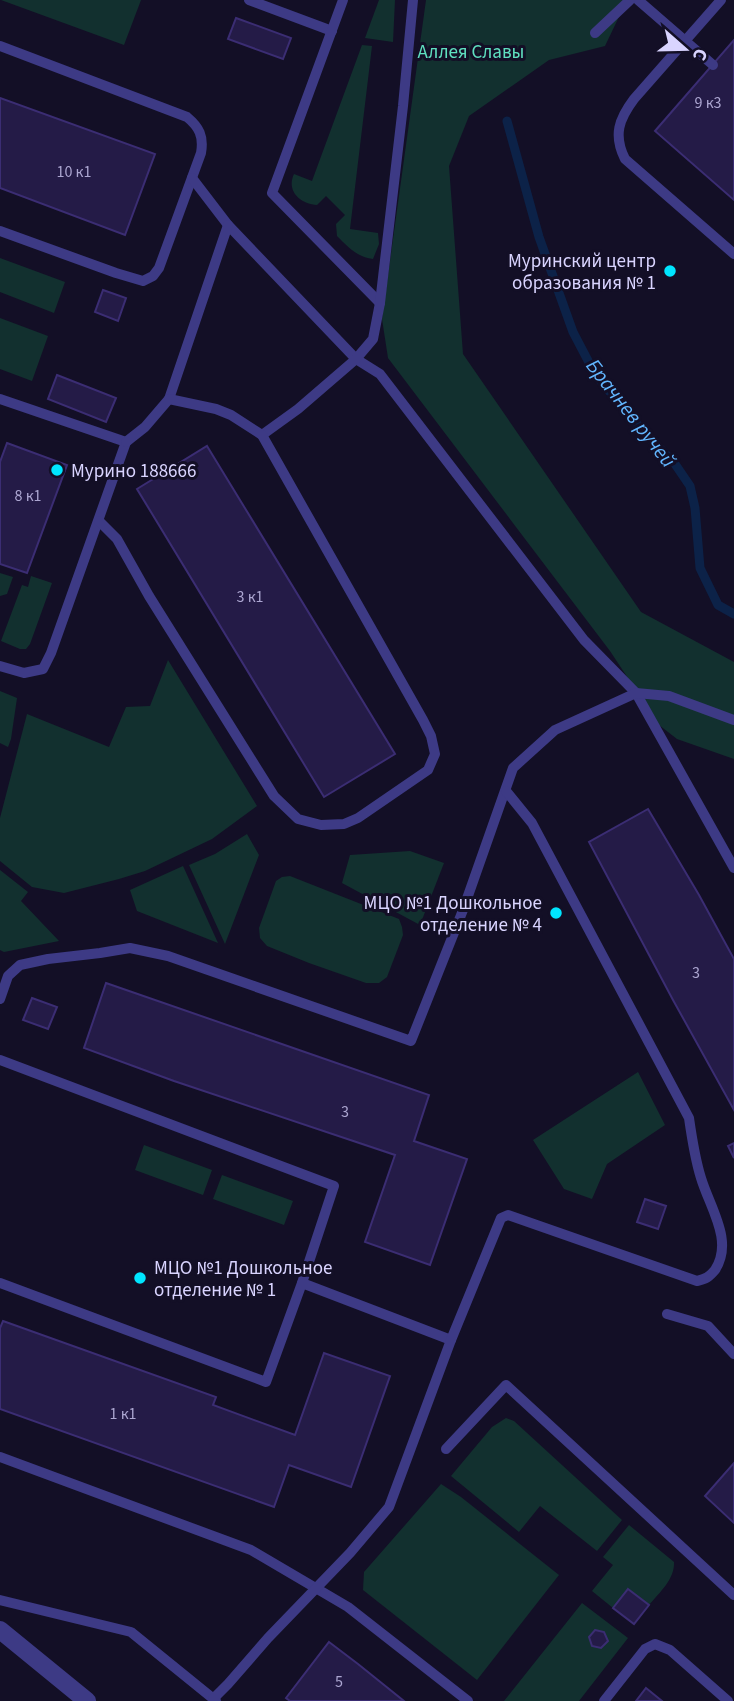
<svg xmlns="http://www.w3.org/2000/svg" width="734" height="1701" font-family="'Source Sans 3',sans-serif">
	<rect width="100%" height="100%" fill="#130f26"/>
	<g fill="#12302f" fill-rule="evenodd">
		<polygon points="1,0 141,0 124,45"/>
		<polygon points="379,0 395,0 393,42 365,38"/>
		<polygon points="426,0 627,0 605,46 549,60 469,116 449,166 463,354 641,612 734,662 734,759 677,739 659,725 610,651 388,358 382,319"/>
		<path d="M362,45l10,1 -22,183 28,4 1,11 -6,15c-16,-2 -25,-12 -36,-23l-1,-12 9,-9 -19,-19 -9,9c-17,-1 -31,-14 -23,-31l18,7z"/>
		<polygon points="0,258 65,282 54,313 0,292"/>
		<polygon points="0,318 48,336 32,381 0,369"/>
		<polygon points="0,573 13,577 7,594 0,596"/>
		<polygon points="31,576 52,583 30,644 26,649 20,649 1,641 22,585 28,587"/>
		<polygon points="168,660 257,806 212,839 145,871 119,879 64,893 32,887 0,861 0,818 27,714 109,747 126,707 150,706"/>
		<polygon points="0,691 17,698 11,739 8,747 0,743"/>
		<polygon points="247,834 259,855 225,944 189,865 215,854"/>
		<polygon points="410,851 444,863 420,925 342,883 350,855"/>
		<polygon points="183,866 218,943 137,911 130,890"/>
		<polygon points="0,870 28,892 21,901 59,941 4,952 0,950"/>
		<polygon points="290,876 399,919 402,927 403,935 387,977 379,983 366,983 309,963 267,946 260,938 259,928 276,881 282,877"/>
		<polygon points="638,1072 665,1125 607,1164 592,1199 564,1189 533,1140"/>
		<polygon points="144,1145 212,1170 203,1195 135,1170"/>
		<polygon points="222,1175 293,1201 284,1225 213,1199"/>
		<polygon points="506,1418 514,1421 622,1520 597,1551 540,1506 519,1532 451,1476 492,1427"/>
		<polygon points="441,1484 461,1497 559,1575 477,1680 363,1590 364,1572"/>
		<path d="M629,1525l45,37c1,17 -15,31 -25,43l-21,-16 -15,19 -21,-17 21,-26 -10,-8z"/>
		<path d="M582,1603l46,35 -49,63h-75zM595,1630l9,2 3,9 -6,7 -9,-2 -3,-8z"/>
	</g>
	<g fill="none" stroke-linecap="round" stroke-linejoin="round">
		<polyline stroke="#0c2248" stroke-width="9" points="507,121 539,237 573,332 595,374 641,429 675,464 690,486 695,508 700,568 718,605 734,614"/>
	</g>
	<g fill="#241b47" stroke="#3b2d73" stroke-width="2">
		<polygon points="236,18 291,38 283,59 228,39"/>
		<polygon points="734,40 734,200 655,131"/>
		<polygon points="0,98 155,154 125,235 0,188"/>
		<polygon points="103,290 126,298 118,321 95,312"/>
		<polygon points="57,375 116,398 106,422 48,399"/>
		<polygon points="7,443 67,465 27,573 0,564 0,462"/>
		<polygon points="207,446 395,754 324,797 137,489"/>
		<polygon points="648,809 699,895 734,959 734,1110 673,1000 589,842"/>
		<polygon points="106,983 429,1095 414,1141 467,1159 430,1265 365,1242 395,1155 174,1081 84,1048"/>
		<polygon points="32,998 57,1007 48,1029 23,1020"/>
		<polygon points="734,1143 734,1158 728,1146"/>
		<polygon points="645,1199 666,1206 658,1229 637,1222"/>
		<polygon points="3,1321 216,1397 213,1405 295,1435 324,1353 390,1376 351,1487 289,1465 274,1507 0,1409 0,1328"/>
		<polygon points="734,1463 734,1523 705,1496"/>
		<polygon points="628,1589 649,1605 634,1624 613,1608"/>
		<polygon points="595,1630 604,1632 608,1641 601,1648 592,1646 589,1637"/>
		<polygon points="329,1642 358,1664 404,1701 290,1701 286,1698"/>
		<polygon points="646,1688 662,1701 636,1701"/>
	</g>
	<g fill="none" stroke-linecap="round" stroke-linejoin="round">
		<g stroke="#3d3a85" stroke-width="10">
			<polyline points="249,0 332,31"/>
			<polyline points="343,0 272,193 380,303"/>
			<polyline points="638,0 713,65"/>
			<path d="M721,0l-87,99c-15,20 -21,36 -9,60l109,95"/>
			<polyline points="595,33 630,0"/>
			<path d="M0,46l187,71c12,10 17,19 14,36l-42,115 -6,8 -10,5 -27,-8 -116,-42"/>
			<polyline points="192,178 228,225 356,359 380,374 584,640 636,693 734,868"/>
			<polyline points="0,399 126,442 51,653 43,669 24,673 0,666"/>
			<polyline points="169,399 228,225"/>
			<polyline points="262,435 298,409 356,359 373,339 380,303 403,106 413,0"/>
			<polyline points="99,521 117,539 149,596 274,796 298,819 321,825 344,824 358,818 428,770 435,754 431,736 423,720 262,435 231,415 216,409 169,399 145,427 126,442"/>
			<polyline points="0,999 8,976 20,965 48,959 100,953 130,948 168,956 411,1041 463,910 513,768 555,730 636,693 669,696 734,720"/>
			<polyline points="0,1060 334,1186 302,1283"/>
			<polyline points="0,1283 266,1382 302,1283 451,1340"/>
			<polyline points="667,1314 708,1326 734,1354"/>
			<polyline points="446,1449 506,1385 734,1595"/>
			<polyline points="0,1457 251,1550 348,1607 468,1701"/>
			<polyline points="0,1600 131,1632 216,1701"/>
			<path d="M213,1699l15,-15 40,-46 82,-85 39,-46 62,-167 50,-122 7,-3 189,66c9,-2 12,-4 18,-11 19,-29 -5,-62 -14,-92 -6,-19 -9,-39 -12,-60l-157,-295 -26,-32"/>
			<polyline points="604,1701 645,1649 655,1644 670,1650 728,1701"/>
		</g>
		<polyline stroke="#3d3a85" stroke-width="18" points="0,1630 87,1701"/>
	</g>
	<g fill="#00e5ff" stroke="#130f26" stroke-width="2.5">
		<circle cx="670" cy="271" r="7"/>
		<circle cx="57" cy="470" r="7"/>
		<circle cx="556" cy="913" r="7"/>
		<circle cx="140" cy="1278" r="7"/>
	</g>
	<g text-anchor="middle" stroke-width="6" stroke-linejoin="round" paint-order="stroke">
		<g font-size="16" fill="#aca6d1">
			<text x="708" y="108">9 к3</text>
			<text x="74" y="177">10 к1</text>
			<text x="28" y="501">8 к1</text>
			<text x="250" y="602">3 к1</text>
			<text x="696" y="978">3</text>
			<text x="345" y="1117">3</text>
			<text x="123" y="1419">1 к1</text>
			<text x="339" y="1687">5</text>
		</g>
		<g font-size="19" fill="#5fe0c0" stroke="#130f26">
			<text x="471" y="58">Аллея Славы</text>
		</g>
		<g font-size="19" fill="#d9d4ff" stroke="#130f26" text-anchor="end">
			<text x="656" y="267">Муринский центр<tspan x="656" dy="22">образования № 1</tspan></text>
			<text x="71" y="477" text-anchor="start">Мурино 188666</text>
			<text x="542" y="909">МЦО №1 Дошкольное<tspan x="542" dy="22">отделение № 4</tspan></text>
			<text x="154" y="1274" text-anchor="start">МЦО №1 Дошкольное<tspan x="154" dy="22">отделение № 1</tspan></text>
		</g>
		<g font-size="21" font-style="italic" fill="#62b6ff" stroke="#130f26">
			<text transform="translate(631 413) rotate(52)" y="7">Брачнев ручей</text>
		</g>
	</g>
	<g transform="translate(685 49) rotate(110)" stroke="#130f26" stroke-width="5" paint-order="stroke">
	<path d="M0-5L12 26L0 18L-12 26Z" fill="#d9d4ff"/>
	<text y="-10" font-size="19" font-weight="bold" text-anchor="middle" fill="#d9d4ff">С</text>
	</g>
</svg>
